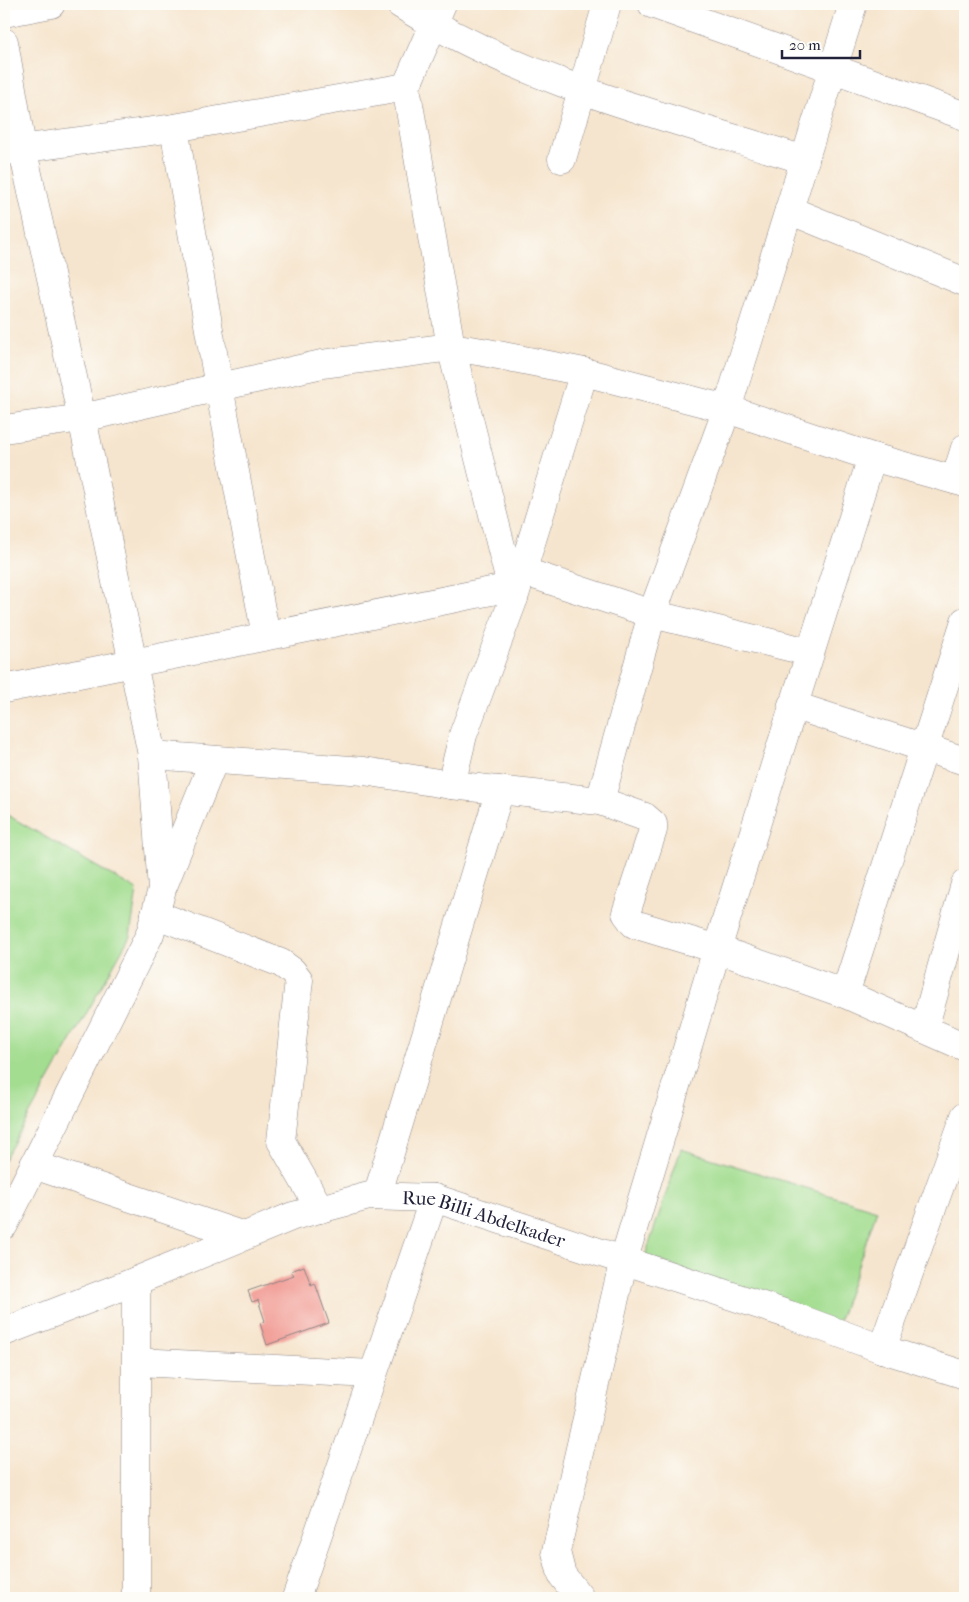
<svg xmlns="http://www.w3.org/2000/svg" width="969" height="1602" font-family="'IM FELL French Canon',serif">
	<rect width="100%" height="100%" fill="#fdfcf7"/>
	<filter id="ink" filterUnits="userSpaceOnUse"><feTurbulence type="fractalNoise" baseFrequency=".02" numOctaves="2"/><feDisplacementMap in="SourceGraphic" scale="10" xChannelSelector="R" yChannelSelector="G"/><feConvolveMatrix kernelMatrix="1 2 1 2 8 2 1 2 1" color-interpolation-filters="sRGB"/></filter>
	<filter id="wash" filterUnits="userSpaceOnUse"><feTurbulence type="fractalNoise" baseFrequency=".0096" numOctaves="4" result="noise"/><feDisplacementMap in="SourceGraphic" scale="20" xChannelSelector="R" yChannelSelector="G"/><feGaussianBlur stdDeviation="1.12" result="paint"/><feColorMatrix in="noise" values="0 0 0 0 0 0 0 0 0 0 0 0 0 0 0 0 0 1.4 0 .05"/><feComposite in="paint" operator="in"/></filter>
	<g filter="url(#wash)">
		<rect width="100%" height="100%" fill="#f6e5ce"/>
		<g fill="#a3dd90" stroke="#628066">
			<polygon points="4,813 137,890 130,936 4,1160"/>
			<polygon points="681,1149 877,1210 838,1323 645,1256"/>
		</g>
		<g id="blocks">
			<polygon fill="#f19992" points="304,1266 311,1285 315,1283 329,1323 267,1345 260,1323 265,1321 258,1300 252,1302 248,1291 294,1275 291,1271"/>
		</g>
	</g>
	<g filter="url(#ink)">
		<use href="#blocks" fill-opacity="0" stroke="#8c8484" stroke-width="1"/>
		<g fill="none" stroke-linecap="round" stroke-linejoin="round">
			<defs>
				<g id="minor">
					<path d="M400,4c122,78 267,113 405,156"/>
					<polyline points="442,4 406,87 451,347 514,598"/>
					<polyline points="652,4 965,116"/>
					<polyline points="4,13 51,4"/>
					<polyline points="4,42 22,147 82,418 152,755 162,889 150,934 4,1225"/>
					<polyline points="174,128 219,387 266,636"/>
					<polyline points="5,151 174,128 406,87"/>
					<polyline points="562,159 607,4"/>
					<polyline points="789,210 965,282"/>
					<polyline points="4,429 82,418 322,364 451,347 483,352 584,372 727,409 872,457 965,483"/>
					<polyline points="955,480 965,448"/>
					<polyline points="522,571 652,614 600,801"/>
					<polyline points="809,652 652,614 727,409 853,4"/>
					<polyline points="4,689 511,587"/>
					<polyline points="792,705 965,761"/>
					<polyline points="152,755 364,771 451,785 600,801 645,817 653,824 653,830 626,913 634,924 717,949 845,994 965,1047"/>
					<polyline points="451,785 463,735 514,598 584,372"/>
					<polyline points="164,884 214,760"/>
					<polyline points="155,914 281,963 292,971 299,980 281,1141 320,1209"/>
					<polyline points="845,994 965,621"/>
					<polyline points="924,1029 965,884"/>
					<polyline points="34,1165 244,1236"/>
					<polyline points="377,1196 500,790"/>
					<polyline points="882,1349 965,1116"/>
					<polyline points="138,1362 372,1374"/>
					<polyline points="136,1598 136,1281"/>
					<polyline points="296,1598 434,1198"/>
					<polyline points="580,1598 562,1575 556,1552 624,1259 717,949 872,457"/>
				</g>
				<g id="tertiary">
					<path id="s1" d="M4,1332l132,-51 157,-65 76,-20 65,2 356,117 92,34 83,26"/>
				</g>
			</defs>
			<use href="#minor" stroke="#8c8484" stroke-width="29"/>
			<use href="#tertiary" stroke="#8c8484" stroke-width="29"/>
			<use href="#minor" stroke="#fff" stroke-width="28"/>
			<use href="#tertiary" stroke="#fff" stroke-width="28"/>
		</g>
	</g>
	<g text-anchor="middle" stroke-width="4.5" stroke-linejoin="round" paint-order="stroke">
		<g font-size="19" fill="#22223b" stroke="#fdfcf7">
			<text dy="7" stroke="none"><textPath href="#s1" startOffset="508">Rue Billi Abdelkader</textPath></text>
		</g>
	</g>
	<rect width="969" height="1602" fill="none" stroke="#fdfcf7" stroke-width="20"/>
	<path d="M782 50v8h78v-8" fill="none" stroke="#22223b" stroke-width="2.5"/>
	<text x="789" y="50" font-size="15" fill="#22223b" stroke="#fdfcf7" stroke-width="4" paint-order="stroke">20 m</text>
</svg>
